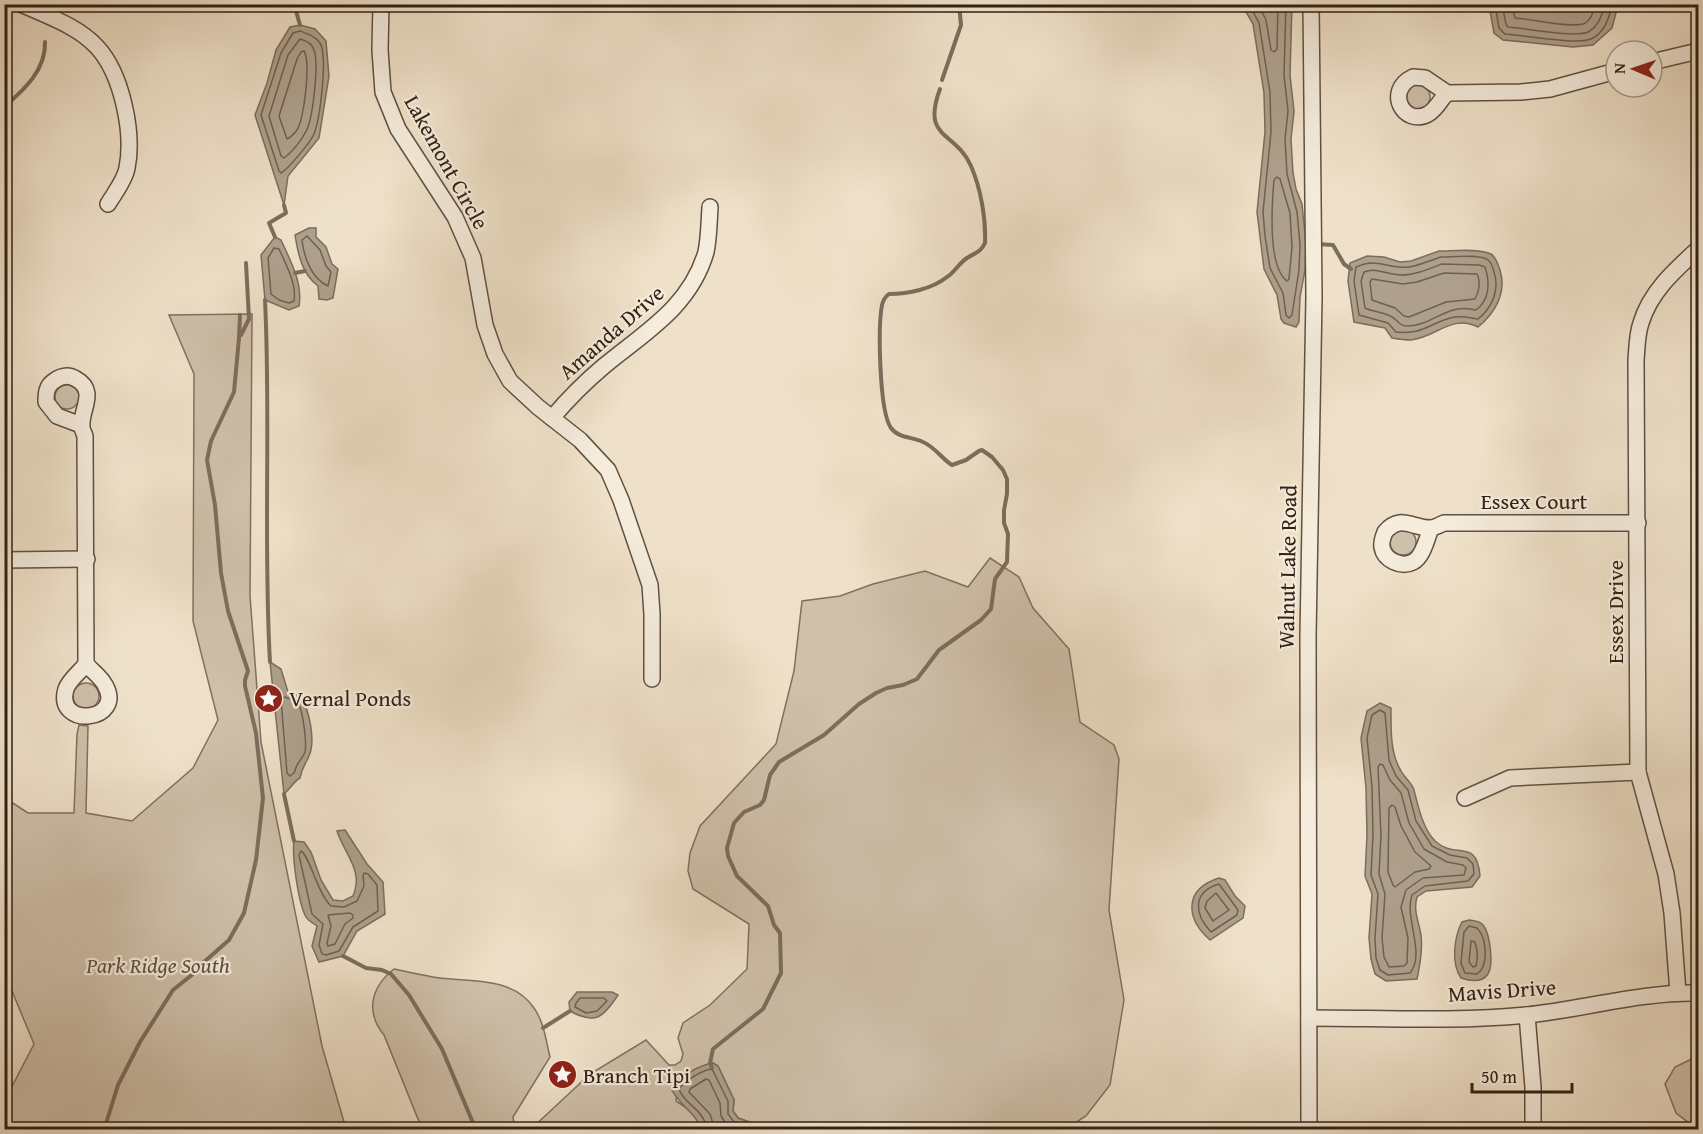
<svg xmlns="http://www.w3.org/2000/svg" width="1703" height="1134" font-family="'Gentium Book Plus',serif">
	<rect width="100%" height="100%" fill="#efe1c9"/>
	<filter id="stains"><feTurbulence type="fractalNoise" baseFrequency=".00333" numOctaves="4"/><feColorMatrix values="0 0 0 0 .2 0 0 0 0 .09 0 0 0 0 .02 0 0 0 .5 -.17"/></filter>
	<radialGradient id="worn" r=".72"><stop offset=".6" stop-color="#630" stop-opacity="0"/><stop offset="1" stop-color="#630" stop-opacity=".3"/></radialGradient>
	<g fill="#cfc0aa" stroke="#807060" stroke-width="1.5">
		<circle cx="1418" cy="97" r="12"/>
		<polygon points="252,314 250,596 261,742 322,1046 346,1129 5,1129 5,1100 34,1044 5,974 5,798 28,813 74,813 77,734 79,725 88,726 86,813 132,821 193,768 218,720 193,621 194,374 169,315"/>
		<circle cx="67" cy="397" r="12"/>
		<circle cx="1403" cy="542" r="13"/>
		<path d="M990,558l29,19 14,31 36,41 11,73 34,23 5,14 -10,151 15,90 -14,85 -24,31 -22,14 -303,-1 -9,-6 -14,-5 -5,-7 1,-11 -16,-34 -5,-3c-13,2 -21,10 -34,16l-3,22c12,7 21,15 26,28l-172,1 60,-56 56,-34 23,25h6l6,-4 2,-7 -5,-16 5,-15 27,-18 37,-36 2,-45 -56,-35 -5,-18 2,-18 10,-27 76,-82 18,-73 8,-70 38,-5 33,-12 52,-13 43,16z"/>
		<circle cx="86" cy="696" r="13"/>
		<path d="M394,969c15,3 31,7 46,9 33,4 73,-1 94,30 10,14 12,33 16,49l-37,60 2,12h-93l-38,-94c-19,-23 -13,-48 10,-66z"/>
		<polygon points="1698,1056 1698,1130 1676,1113 1665,1084 1675,1067"/>
	</g>
	<g fill="#aea08c" stroke="#7c6d5c" stroke-width="1.5">
		<polygon points="1242,5 1292,5 1290,75 1294,111 1291,139 1293,173 1296,189 1302,204 1306,244 1305,270 1300,297 1299,322 1296,327 1284,323 1281,319 1277,295 1264,269 1257,212 1265,132 1264,93 1253,24"/>
		<polygon points="1618,5 1612,28 1593,45 1573,47 1503,40 1494,33 1489,5"/>
		<polygon points="300,25 315,29 326,41 329,76 319,138 288,176 284,205 255,115 267,83 276,50 290,27"/>
		<path d="M309,228h7v9l10,10 6,17 6,5 -5,29 -6,2 -8,-1 -1,-13c-16,-12 -20,-32 -23,-51z"/>
		<path d="M275,237l6,3c9,20 22,43 18,66l-10,4 -24,-10 -4,-45z"/>
		<path d="M1439,251c13,0 41,-3 52,3 5,3 7,10 9,16 7,23 -5,43 -22,57 -27,-13 -41,10 -67,13 -6,0 -13,-1 -19,-2l-7,-10 -31,-6 -6,-41 2,-18 17,-7 17,1 16,5 11,-1z"/>
		<path d="M270,662l11,7 7,23 12,3c9,14 16,45 9,61 -4,9 -7,11 -9,22 -7,4 -9,10 -16,16z"/>
		<path d="M1380,703l11,5c0,21 -1,45 10,63 4,7 11,12 13,19 4,16 9,39 21,51 20,19 42,-4 45,35l-8,11 -46,4 -9,6c-4,14 2,25 4,38 2,15 -1,30 -4,44l-31,2 -11,-7 -4,-15 -2,-21 3,-44 -7,-18 2,-41 -1,-47 -5,-50 6,-27z"/>
		<path d="M345,830l22,34 16,18 2,32 -28,17 -14,25 -24,6 -7,-16 5,-20c-3,-3 -9,-5 -11,-9 -8,-15 -14,-60 -12,-76l10,1 7,10 10,28 12,20 10,1 10,-5c11,-25 -8,-41 -16,-65z"/>
		<path d="M1219,878l6,2 10,16 10,10 -2,12 -33,22c-25,-22 -26,-51 9,-62z"/>
		<path d="M1469,920c5,1 10,1 13,4 8,7 12,41 6,50 -6,9 -18,7 -27,4 -10,-14 -7,-41 1,-56z"/>
		<path d="M577,992h35l6,3c-15,23 -23,30 -48,16l-1,-9z"/>
		<path d="M713,1063l5,3 16,34 -1,11 5,7 14,5 9,6h-59c-8,-19 -23,-23 -31,-41 11,-12 26,-22 42,-25z"/>
	</g>
	<g fill="none" stroke-linecap="round" stroke-linejoin="round">
		<g stroke="#6f6050" stroke-width="1.5">
			<polyline points="1249,4 1259,23 1270,92 1271,132 1263,212 1265,236 1270,268 1283,293 1286,315 1289,318 1292,315 1299,270 1300,245 1297,212 1287,174 1285,139 1288,111 1284,75 1286,4"/>
			<polyline points="1258,4 1266,20 1271,50 1274,52 1277,49 1278,4"/>
			<path d="M1495,4l4,24 6,6c16,1 74,11 86,5 14,-6 18,-22 22,-35"/>
			<path d="M1502,4l4,20 2,3c16,1 68,11 80,5 11,-6 14,-17 17,-28"/>
			<path d="M1511,4l4,14c17,1 54,10 68,6 8,-3 10,-12 13,-20"/>
			<path d="M300,31c8,3 15,5 20,12 8,13 0,76 -6,91 -4,9 -26,35 -33,39l-2,-2 -18,-56 20,-62 12,-20z"/>
			<path d="M300,39c6,2 12,4 14,11 5,13 -1,72 -9,83 -4,8 -14,20 -21,25l-3,-2 -12,-40 19,-61z"/>
			<path d="M304,51c7,12 0,67 -7,79 -3,4 -6,7 -10,9l-8,-23 18,-57 4,-7z"/>
			<path d="M1277,177l3,2 10,34 2,34 -3,32 -2,2c-20,-15 -15,-78 -13,-101z"/>
			<path d="M307,236l13,14 6,16 5,6 -3,14c-16,-7 -24,-28 -26,-46z"/>
			<path d="M274,248l5,1c7,15 18,36 15,52l-5,2 -10,-3 -8,-6 -3,-36z"/>
			<path d="M1441,257c11,0 39,-3 47,3 4,3 5,8 6,12 6,18 -2,36 -16,47 -8,-1 -18,-4 -28,-1 -21,6 -28,17 -54,14l-8,-9 -29,-8 -5,-34 2,-14c19,-8 24,-2 43,0 14,2 29,-6 42,-10z"/>
			<path d="M1442,264l37,1 6,2c5,15 5,33 -9,43 -28,-8 -44,16 -68,16 -9,0 -9,-5 -16,-9 -8,-5 -19,-5 -27,-9l-4,-27 3,-9c13,-5 23,3 37,3 14,0 28,-6 41,-11z"/>
			<path d="M1444,273l33,1c4,8 2,18 -2,25l-29,3 -37,15 -5,-1 -9,-8 -23,-8 -2,-18 2,-3 31,5 14,-2z"/>
			<path d="M285,697c5,2 10,2 13,6 5,8 9,40 7,49 -3,8 -8,9 -11,21l-4,3 -3,-3 -6,-73 1,-2z"/>
			<path d="M1380,710l5,3 4,47 7,16 12,14 8,31 16,25 18,9 17,3 6,6 1,10 -6,7 -43,5 -13,9c-8,23 14,59 -2,78l-22,2 -8,-5 -4,-12 -1,-20 3,-44 -7,-19 2,-40 -1,-48 -5,-49 5,-23z"/>
			<polygon points="1380,764 1383,765 1390,780 1401,793 1409,823 1424,849 1447,862 1463,865 1466,868 1464,875 1423,878 1406,890 1401,907 1408,938 1407,963 1404,966 1389,967 1384,957 1382,938 1385,894 1379,874 1381,835 1378,767"/>
			<polygon points="1392,805 1395,807 1401,826 1415,852 1431,866 1429,869 1415,872 1395,887 1393,885 1388,872 1389,808"/>
			<path d="M301,851c9,5 16,42 30,55l13,1 13,-6 7,-15 -1,-10 1,-3 4,1 9,11 1,26 -25,16 -14,24 -13,4 -4,-1 -3,-9 4,-21 -11,-10 -13,-59z"/>
			<path d="M1219,884l19,26 -1,5 -26,17c-17,-18 -19,-40 8,-48z"/>
			<polygon points="1216,893 1229,910 1213,921 1205,908 1207,901"/>
			<polygon points="350,913 353,915 353,918 345,924 335,944 328,946 327,943 331,926 328,915"/>
			<path d="M1469,926l8,2c10,10 12,38 0,46l-12,-1 -4,-10 3,-31z"/>
			<path d="M1471,941l4,1c2,7 3,17 1,24l-3,1 -4,-5z"/>
			<polygon points="580,998 604,998 607,1001 597,1011 586,1013 575,1007 576,1003"/>
			<path d="M707,1130c-3,-22 -23,-25 -28,-41 6,-8 21,-18 32,-20l2,2 15,30v13l7,9 16,7"/>
			<polyline points="715,1130 710,1114 689,1092 690,1089 706,1079 709,1080 720,1103 721,1116 730,1130"/>
		</g>
		<g stroke="#7c6d5c" stroke-width="4">
			<polyline points="294,4 300,25"/>
			<polyline points="942,80 961,25 959,4"/>
			<path d="M4,107c20,-17 42,-37 41,-65"/>
			<polyline points="275,237 269,223 286,213 284,205"/>
			<polyline points="1317,244 1333,245 1344,264 1351,269"/>
			<polyline points="295,273 305,271"/>
			<path d="M265,300c6,121 -2,241 5,362"/>
			<polyline points="241,335 249,319 246,263"/>
			<polyline points="284,794 294,841"/>
			<polyline points="343,956 366,968 382,970 391,974 409,995 442,1049 476,1130"/>
			<polyline points="543,1028 570,1011"/>
			<path d="M712,1068l-2,-5 3,-14 50,-40 18,-36 -1,-40 -6,-8 -6,-19 -31,-30 -9,-20 -1,-8 7,-25 10,-11 16,-7 4,-5 6,-25 9,-13 45,-27 35,-31 17,-11 11,-5 16,-3 14,-6 22,-29 42,-30 10,-11 4,-30 12,-17 1,-28 -4,-11v-13l3,-16v-15l-4,-9 -11,-13 -10,-7 -3,1 -13,9 -14,5c-10,-6 -17,-18 -29,-23 -10,-5 -25,-4 -32,-14 -12,-17 -13,-102 -9,-123 1,-5 3,-8 7,-11 19,0 43,-5 58,-17 8,-5 12,-14 20,-19 8,-5 14,-6 18,-15 1,-24 -4,-54 -14,-77 -16,-36 -50,-26 -31,-77"/>
			<polyline points="104,1130 118,1085 140,1042 173,990 198,970 204,962 229,940 244,913 256,860 263,798 256,733 245,686 245,680 248,671 228,611 221,573 215,505 207,460 211,441 234,392 239,338 240,315"/>
		</g>
		<defs>
			<g id="minor">
				<path d="M21,4c26,12 57,22 76,43 25,27 37,86 30,121 -2,12 -13,26 -19,36"/>
				<polyline points="381,4 380,50 383,92 398,129 455,217 473,258 485,325 495,354 510,381 538,407 580,440 608,470 621,500 650,585 652,614 652,679"/>
				<polyline points="1652,62 1698,51"/>
				<path d="M1413,77l12,1 22,15c-6,6 -11,17 -19,21 -24,13 -44,-23 -15,-37z"/>
				<polyline points="1447,93 1521,92 1550,89 1616,71"/>
				<path d="M552,418c16,-19 33,-36 52,-52 41,-34 86,-59 102,-114 3,-14 3,-30 4,-45"/>
				<path d="M81,425l-24,-9 -11,-14c0,-8 0,-16 8,-21 7,-5 14,-7 22,-2 22,12 4,31 6,48 0,3 2,6 3,9l1,228"/>
				<path d="M1431,528c-4,10 -8,29 -18,34 -12,6 -29,-2 -31,-15 -1,-5 1,-10 3,-15 15,-18 27,-4 45,-4 4,0 10,-3 14,-5h194"/>
				<polyline points="4,560 87,559"/>
				<path d="M86,664c6,7 15,13 19,21 21,37 -51,44 -39,4 3,-9 14,-17 20,-25z"/>
				<polyline points="1465,798 1510,778 1638,772"/>
				<path d="M1678,993l-6,-80 -6,-39 -28,-102 -2,-412c1,-12 1,-26 5,-37 9,-31 34,-53 57,-74"/>
				<polyline points="1527,1015 1533,1087 1533,1130"/>
				<path d="M1309,1018c72,0 146,4 218,-3 58,-6 113,-23 171,-22"/>
				<polyline points="1309,1130 1308,636 1314,297 1311,4"/>
			</g>
		</defs>
		<use href="#minor" stroke="#605142" stroke-width="18"/>
		<use href="#minor" stroke="#f5ecdc" stroke-width="15"/>
	</g>
	<defs>
		<symbol id="sight-disc" viewBox="-11 -11 22 22"><circle r="9.5" fill="#8f2418" stroke="#f5ecdc"/><path d="M0-6L1.8-2.2L6-1.7L2.9 1.2L3.7 5.4L0 3.3L-3.7 5.4L-2.9 1.2L-6-1.7L-1.8-2.2Z" fill="#fff"/></symbol>
	</defs>
	<g fill-rule="evenodd">
		<use href="#sight-disc" x="252" y="682" width="33" height="33"/>
		<use href="#sight-disc" x="546" y="1058" width="33" height="33"/>
	</g>
	<g text-anchor="middle" stroke-width="4.5" stroke-linejoin="round" paint-order="stroke">
		<g font-size="22" fill="#302115" stroke="#f5ecdc">
			<text transform="translate(447 162) rotate(61)" y="8">Lakemont Circle</text>
			<text transform="translate(611 332) rotate(-41)" y="8">Amanda Drive</text>
			<text x="1534" y="509">Essex Court</text>
			<text transform="translate(1287 567) rotate(-89)" y="8">Walnut Lake Road</text>
			<text transform="translate(1615 612) rotate(-90)" y="8">Essex Drive</text>
			<text transform="translate(1502 990) rotate(-4)" y="8">Mavis Drive</text>
		</g>
		<g font-size="22" fill="#302115" stroke="#f5ecdc" text-anchor="start">
			<text x="289" y="706">Vernal Ponds</text>
			<text x="583" y="1083">Branch Tipi</text>
		</g>
		<g font-size="22" font-style="italic" fill="#605142" stroke="#f5ecdc">
			<text x="158" y="973">Park Ridge South</text>
		</g>
	</g>
	<rect width="1703" height="1134" fill="none" stroke="#efe1c9" stroke-width="24"/>
	<rect x="6" y="6" width="1691" height="1122" fill="none" stroke="#302115" stroke-width="3"/>
	<rect x="12" y="12" width="1679" height="1110" fill="none" stroke="#302115" stroke-width="1.5"/>
	<g transform="translate(1634 69) rotate(272)"><circle r="28" fill="#f5ecdc" stroke="#a69b8c" stroke-width="1.5"/>
	<path d="M0-4.5L10 22L0 15L-10 22Z" fill="#8f2418"/>
	<text y="-9" font-size="16" font-weight="bold" text-anchor="middle" fill="#302115">N</text>
	</g>
	<path d="M1472 1083v9h100v-9" fill="none" stroke="#302115" stroke-width="3"/>
	<text x="1481" y="1083" font-size="18" fill="#302115" stroke="#f5ecdc" stroke-width="4.5" paint-order="stroke">50 m</text>
	<rect width="100%" height="100%" filter="url(#stains)"/>
	<rect width="100%" height="100%" fill="url(#worn)"/>
</svg>
